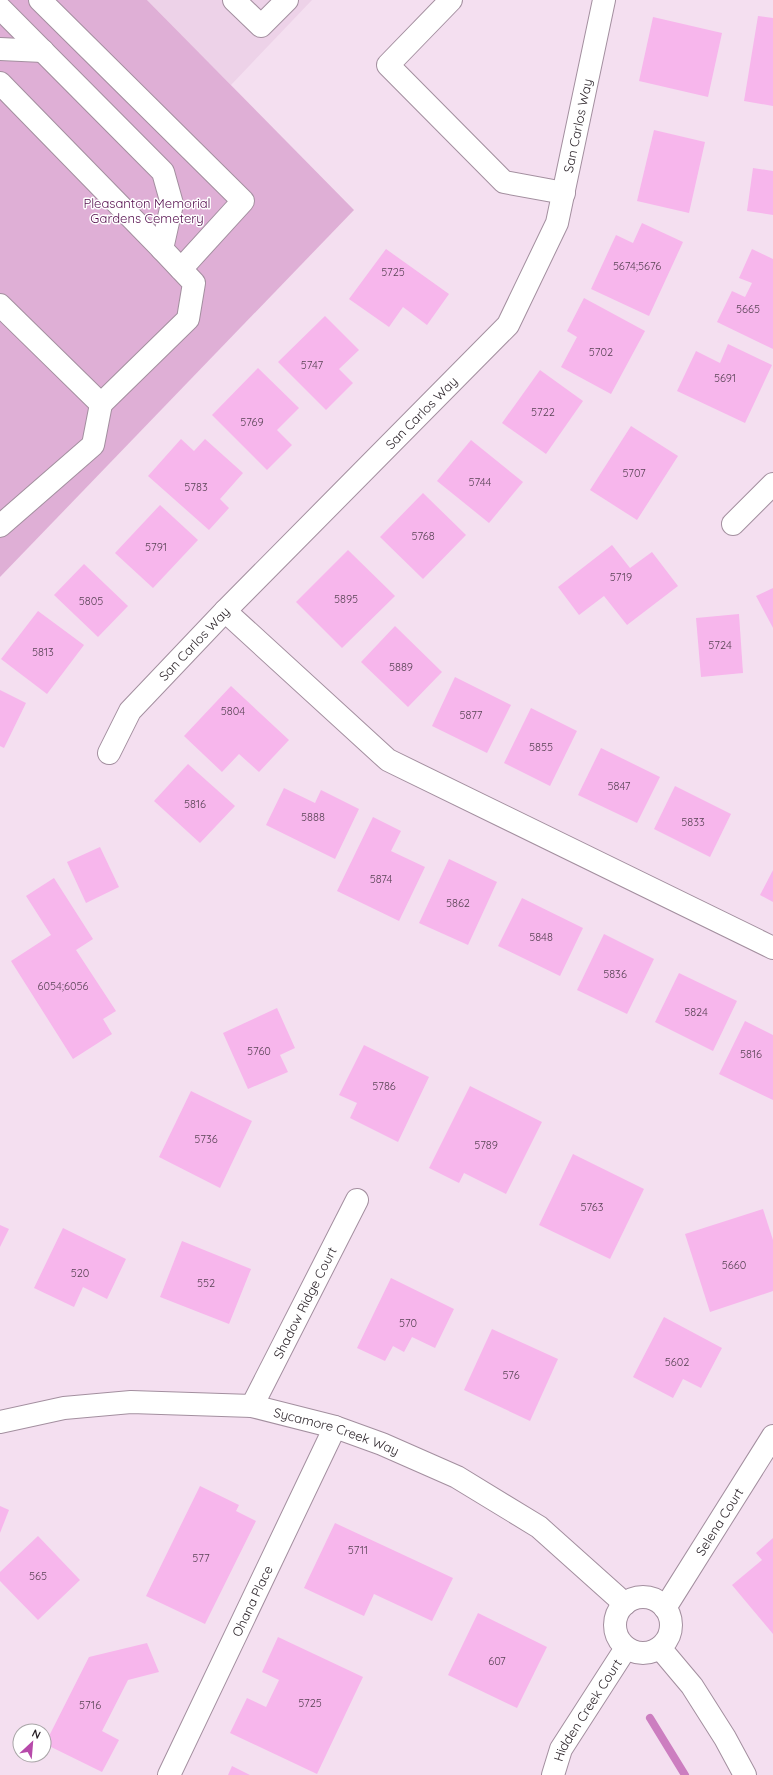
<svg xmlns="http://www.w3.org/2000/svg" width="773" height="1775" font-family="Quicksand,sans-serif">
	<rect width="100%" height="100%" fill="#f4dff0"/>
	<polygon fill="#edd2e8" points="147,0 312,0 231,85"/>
	<polygon fill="#dfafd6" points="0,0 147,0 354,210 0,577"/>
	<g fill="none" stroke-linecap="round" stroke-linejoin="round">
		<polyline stroke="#cc7ec0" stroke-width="8" points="650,1718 685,1775"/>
	</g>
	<g fill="#f7b6ec">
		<polygon points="758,16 773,18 773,106 744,101"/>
		<polygon points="653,17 722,33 708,97 639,81"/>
		<polygon points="654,130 705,142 689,213 637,201"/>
		<polygon points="753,168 773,171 773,215 747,211"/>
		<polygon points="642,223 683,242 649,316 591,289 616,235 633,243"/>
		<polygon points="386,249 449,294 427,325 403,307 389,327 349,299"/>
		<polygon points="752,249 773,259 773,349 717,322 732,291 745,297 752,283 739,278"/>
		<polygon points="584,298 645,331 611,394 561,367 577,337 567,331"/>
		<polygon points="325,316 359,350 339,369 353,383 326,410 278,362"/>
		<polygon points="728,344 772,365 745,423 677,391 696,351 720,363"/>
		<polygon points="258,368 299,408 277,430 292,445 267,470 212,415"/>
		<polygon points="540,370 583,401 546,454 502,423"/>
		<polygon points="631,426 678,456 637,520 590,490"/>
		<polygon points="181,439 194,451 205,439 243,473 220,499 229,508 209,530 148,476"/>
		<polygon points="471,440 523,482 489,523 437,481"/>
		<polygon points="423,493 466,535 423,579 380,537"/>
		<polygon points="160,505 198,540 153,588 115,553"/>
		<polygon points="612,545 630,568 652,552 678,586 627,625 604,596 579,615 558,587"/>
		<polygon points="348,550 395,596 342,648 296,602"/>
		<polygon points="84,564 128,606 98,637 54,595"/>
		<polygon points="773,588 773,628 756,596"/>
		<polygon points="38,611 84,645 47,694 1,659"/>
		<polygon points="739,614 743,673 701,677 696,618"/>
		<polygon points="395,626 442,672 408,707 361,662"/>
		<polygon points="455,677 511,705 487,753 432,726"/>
		<polygon points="231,686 289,740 259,772 239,754 222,772 184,736"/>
		<polygon points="0,690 26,703 4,748 0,746"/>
		<polygon points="531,708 577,731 550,786 504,763"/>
		<polygon points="601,748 660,777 637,823 578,795"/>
		<polygon points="188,764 235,806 200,843 154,801"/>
		<polygon points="675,786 731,814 710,857 654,829"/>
		<polygon points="284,788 315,803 321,790 359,809 335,859 266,825"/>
		<polygon points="373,817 401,831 391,851 425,867 399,921 337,891"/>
		<polygon points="100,847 119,887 86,903 67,862"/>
		<polygon points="449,859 497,882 468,945 419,923"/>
		<polygon points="773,870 773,902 760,895"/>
		<polygon points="54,878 93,939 76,950 116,1011 103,1019 112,1034 73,1059 11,961 51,935 26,896"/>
		<polygon points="522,898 583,928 560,976 498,946"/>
		<polygon points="604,934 654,959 627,1014 577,990"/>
		<polygon points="679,973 737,1001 713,1051 655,1022"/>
		<polygon points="277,1008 295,1048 280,1055 288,1072 248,1089 223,1033"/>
		<polygon points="745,1021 773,1035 773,1100 719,1074"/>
		<polygon points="364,1045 429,1077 398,1142 350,1118 357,1103 339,1095"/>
		<polygon points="470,1086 542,1122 506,1194 464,1173 459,1183 429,1168"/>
		<polygon points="191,1091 252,1121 220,1188 159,1157"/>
		<polygon points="573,1154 644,1189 610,1259 539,1225"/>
		<polygon points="763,1209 773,1240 773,1291 710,1312 685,1234"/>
		<polygon points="0,1225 9,1229 0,1247"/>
		<polygon points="63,1228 126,1259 107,1299 83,1287 74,1307 34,1288"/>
		<polygon points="182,1241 251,1269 229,1324 160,1297"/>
		<polygon points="391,1278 454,1309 435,1348 412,1337 404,1352 393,1346 385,1361 357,1348"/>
		<polygon points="664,1317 722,1348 701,1388 683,1379 673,1398 633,1377"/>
		<polygon points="492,1329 558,1359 530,1421 464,1390"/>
		<polygon points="200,1486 239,1505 236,1511 256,1521 205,1624 146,1596"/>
		<polygon points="0,1506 9,1510 0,1533"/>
		<polygon points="335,1523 453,1578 432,1621 374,1594 364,1616 304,1588"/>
		<polygon points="38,1536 80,1580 38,1620 0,1581 0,1572"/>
		<polygon points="773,1538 773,1634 732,1585 762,1560 756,1553"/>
		<polygon points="478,1613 547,1647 517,1708 448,1675"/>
		<polygon points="278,1637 363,1677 317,1774 230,1733 247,1698 266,1707 279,1680 262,1672"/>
		<polygon points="147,1643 159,1672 128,1680 102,1731 119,1740 102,1772 45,1744 89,1657"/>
		<polygon points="232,1766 250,1775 228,1775"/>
	</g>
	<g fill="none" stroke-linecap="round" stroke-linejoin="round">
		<defs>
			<g id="minor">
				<polyline points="40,0 243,201 181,269"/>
				<polyline points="234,0 261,26 287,0"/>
				<polyline points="451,0 388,65 504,182 564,193"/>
				<polyline points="0,8 163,172 172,204 162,249"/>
				<polyline points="0,49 43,51"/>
				<polyline points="0,83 162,249 194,283 188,319 101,404 0,305"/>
				<polyline points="733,524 773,484"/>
				<polyline points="0,526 93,445 101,404"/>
				<polyline points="225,611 388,760 773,948"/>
				<path id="s1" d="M109,753l21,-42 95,-100 283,-286 49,-102 47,-223"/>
				<path id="s2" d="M252,1406l105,-206"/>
				<path id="s3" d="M0,1422l64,-14 67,-6 121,4 83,21 47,17 75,33 82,50 86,77"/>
				<circle cx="643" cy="1625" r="28"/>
				<path id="s4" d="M665,1608l108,-172"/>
				<polyline points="660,1648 692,1686 725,1738 745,1775"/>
				<path id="s5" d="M169,1775l166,-348"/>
				<path id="s6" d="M553,1775l8,-26 65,-101"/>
			</g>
		</defs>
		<use href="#minor" stroke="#a38f9f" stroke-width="24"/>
		<use href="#minor" stroke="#fff" stroke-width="22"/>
	</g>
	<g text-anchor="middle" stroke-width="3" stroke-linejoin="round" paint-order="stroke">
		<g font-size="11" fill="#5a4456">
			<text x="637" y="270">5674;5676</text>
			<text x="393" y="276">5725</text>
			<text x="748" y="313">5665</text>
			<text x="601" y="356">5702</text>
			<text x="312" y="369">5747</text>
			<text x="725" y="382">5691</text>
			<text x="543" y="416">5722</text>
			<text x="252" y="426">5769</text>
			<text x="634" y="477">5707</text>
			<text x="480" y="486">5744</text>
			<text x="196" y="491">5783</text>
			<text x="423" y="540">5768</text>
			<text x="156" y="551">5791</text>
			<text x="621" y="581">5719</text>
			<text x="346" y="603">5895</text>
			<text x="91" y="605">5805</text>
			<text x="720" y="649">5724</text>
			<text x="43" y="656">5813</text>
			<text x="401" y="671">5889</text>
			<text x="233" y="715">5804</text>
			<text x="471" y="719">5877</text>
			<text x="541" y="751">5855</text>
			<text x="619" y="790">5847</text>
			<text x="195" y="808">5816</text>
			<text x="313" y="821">5888</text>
			<text x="693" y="826">5833</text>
			<text x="381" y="883">5874</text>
			<text x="458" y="907">5862</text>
			<text x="541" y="941">5848</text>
			<text x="615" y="978">5836</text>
			<text x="63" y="990">6054;6056</text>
			<text x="696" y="1016">5824</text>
			<text x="259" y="1055">5760</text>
			<text x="751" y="1058">5816</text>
			<text x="384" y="1090">5786</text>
			<text x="206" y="1143">5736</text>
			<text x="486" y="1149">5789</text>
			<text x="592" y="1211">5763</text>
			<text x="734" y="1269">5660</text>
			<text x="80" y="1277">520</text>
			<text x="206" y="1287">552</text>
			<text x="408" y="1327">570</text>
			<text x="677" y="1366">5602</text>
			<text x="511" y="1379">576</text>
			<text x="358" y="1554">5711</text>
			<text x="201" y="1562">577</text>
			<text x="38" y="1580">565</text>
			<text x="497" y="1665">607</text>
			<text x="310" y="1707">5725</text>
			<text x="90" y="1709">5716</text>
		</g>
		<g font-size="13" fill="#261e24" stroke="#fff">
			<text dy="5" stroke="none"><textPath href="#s1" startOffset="800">San Carlos Way</textPath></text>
			<text dy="5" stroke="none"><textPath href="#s1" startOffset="464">San Carlos Way</textPath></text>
			<text dy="5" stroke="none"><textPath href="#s1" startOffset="140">San Carlos Way</textPath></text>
			<text dy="5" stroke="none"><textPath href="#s2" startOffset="116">Shadow Ridge Court</textPath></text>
			<text dy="5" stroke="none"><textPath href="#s3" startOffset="342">Sycamore Creek Way</textPath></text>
			<text dy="5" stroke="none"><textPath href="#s4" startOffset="102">Selena Court</textPath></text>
			<text dy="5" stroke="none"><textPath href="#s5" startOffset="193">Ohana Place</textPath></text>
			<text dy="5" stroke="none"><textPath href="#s6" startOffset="74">Hidden Creek Court</textPath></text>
		</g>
		<g font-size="13" fill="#530c4c" stroke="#fff">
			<text x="147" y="208">Pleasanton Memorial<tspan x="147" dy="15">Gardens Cemetery</tspan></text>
		</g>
	</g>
	<g transform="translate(32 1743) rotate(26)"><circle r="19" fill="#ffffff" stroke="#a8a5a7"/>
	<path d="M0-3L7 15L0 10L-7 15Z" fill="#b74aaa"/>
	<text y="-6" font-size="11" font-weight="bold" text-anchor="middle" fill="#261e24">N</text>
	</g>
</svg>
